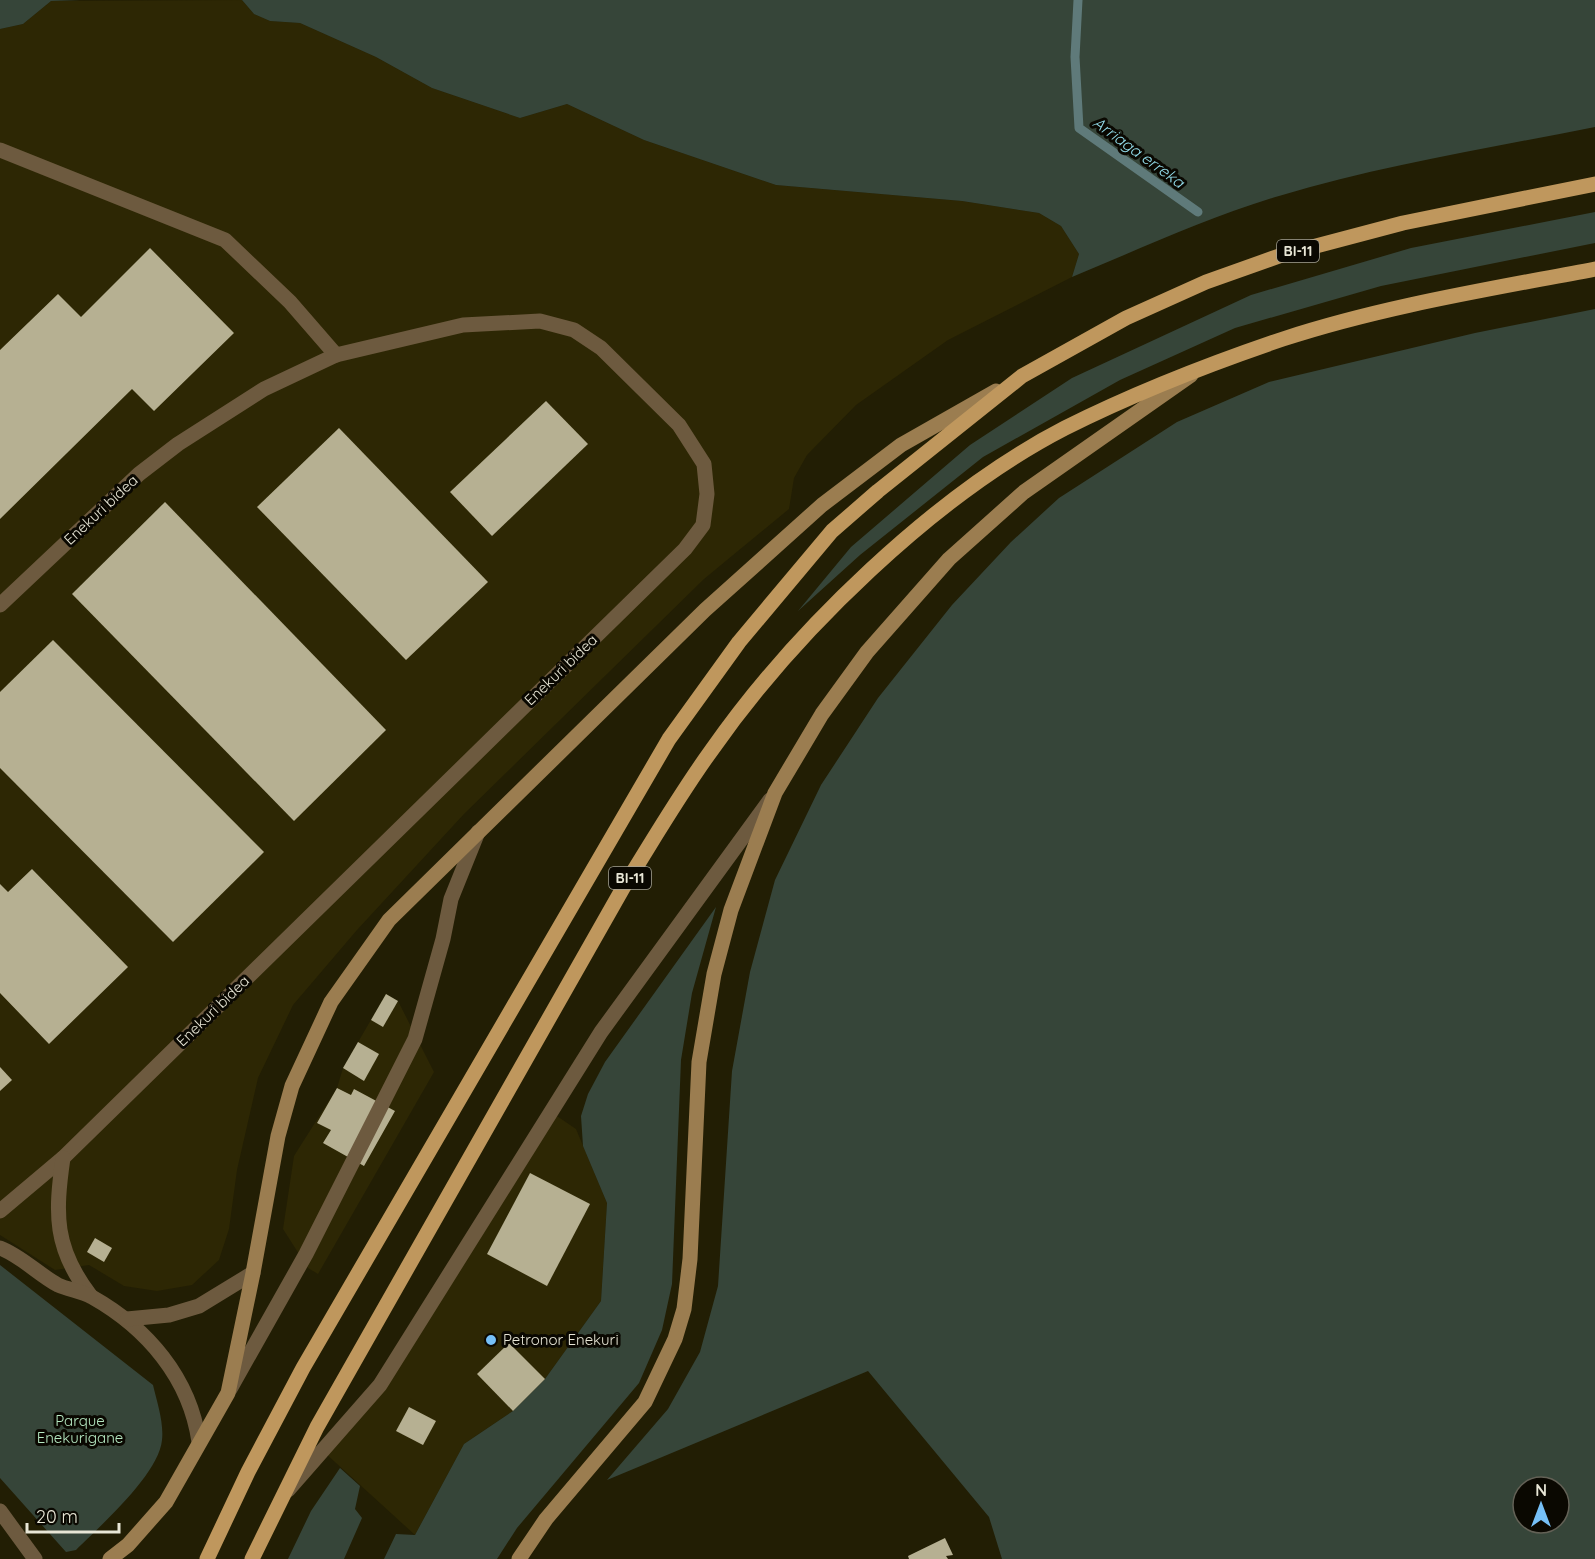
<svg xmlns="http://www.w3.org/2000/svg" width="1595" height="1559" font-family="Quicksand,sans-serif">
	<rect width="100%" height="100%" fill="#221e04"/>
	<g fill="#2d2704">
		<polygon points="242,0 254,14 270,21 300,23 376,57 432,88 520,118 567,104 644,140 776,185 962,201 1039,213 1061,226 1079,254 1072,277 948,340 856,405 807,455 794,478 789,509 704,579 464,814 357,930 293,1005 258,1078 237,1170 229,1229 219,1260 192,1285 157,1291 124,1286 89,1265 55,1270 0,1235 0,29 23,24 51,1"/>
		<polygon points="386,994 398,1001 434,1072 318,1274 308,1268 283,1229 294,1156 337,1088 343,1068"/>
		<polygon points="551,1112 576,1129 607,1203 601,1301 545,1379 513,1411 464,1444 415,1535 324,1452 380,1385"/>
	</g>
	<g fill="#364539" fill-rule="evenodd">
		<polygon points="0,0 81,0 51,1 23,24 0,29"/>
		<path d="M242,0h1353v127c-105,21 -213,38 -316,69 -71,21 -139,53 -207,81l7,-23 -18,-28 -22,-13 -77,-12 -186,-16 -132,-45 -77,-36 -47,14 -88,-30 -56,-31 -76,-34 -30,-2 -16,-7z"/>
		<polygon points="1595,212 1595,243 1381,286 1235,328 1120,380 983,457 860,555 798,611 851,547 970,445 1072,378 1251,295 1411,248"/>
		<path d="M1595,309v1250h-593l-13,-42 -121,-146 -261,109 61,-71 32,-57 18,-66 14,-215 18,-99 25,-92 46,-95 57,-87 74,-93 59,-63 48,-44 118,-76 92,-40 206,-49zM1523,1487h36v36h-36z"/>
		<polygon points="716,907 692,993 681,1060 672,1284 662,1330 639,1383 517,1528 497,1559 384,1559 396,1534 415,1535 464,1444 513,1411 545,1379 601,1301 607,1203 583,1146 581,1116 588,1094 605,1062"/>
		<path d="M0,1265l153,120c4,17 11,38 9,55 -3,34 -62,86 -86,110l-10,2 -66,-74z"/>
		<polygon points="340,1468 360,1486 355,1509 362,1518 344,1559 288,1559 311,1511"/>
	</g>
	<g fill="none" stroke-linecap="round" stroke-linejoin="round">
		<polyline stroke="#5f7a7a" stroke-width="9" points="1078,0 1075,57 1079,128 1198,212"/>
	</g>
	<g fill="#b6b092">
		<polygon points="150,248 234,333 154,411 132,389 0,519 0,350 58,294 81,317"/>
		<polygon points="546,401 588,444 492,536 450,492"/>
		<polygon points="339,428 488,582 406,660 257,507"/>
		<polygon points="165,502 386,730 294,821 72,594"/>
		<polygon points="53,640 264,852 173,942 0,768 0,692"/>
		<polygon points="32,869 128,967 49,1044 0,993 0,884 8,892"/>
		<polygon points="386,994 398,1001 383,1027 371,1020"/>
		<polygon points="358,1042 379,1054 364,1081 343,1068"/>
		<polygon points="0,1067 12,1080 0,1091"/>
		<polygon points="337,1088 351,1095 354,1089 395,1111 364,1166 323,1143 331,1130 317,1123"/>
		<polygon points="530,1173 590,1204 547,1286 487,1254"/>
		<polygon points="95,1238 112,1248 104,1262 87,1252"/>
		<polygon points="509,1343 545,1379 513,1411 477,1374"/>
		<polygon points="409,1407 436,1421 423,1445 396,1431"/>
		<polygon points="945,1538 953,1555 946,1556 948,1559 909,1559 908,1556"/>
	</g>
	<g fill="none" stroke-linecap="round" stroke-linejoin="round">
		<g stroke="#6d5a3f" stroke-width="15">
			<polyline points="230,1389 306,1254 415,1039 443,939 451,899 478,832"/>
			<polyline points="288,1490 380,1385 601,1032 770,800"/>
		</g>
		<g stroke="#6d5a3f" stroke-width="15">
			<polyline points="0,150 225,240 290,302 336,355"/>
			<polyline points="0,605 139,474 178,444 264,389 336,355 463,325 540,321 574,330 601,348 679,425 704,464 707,494 703,525 685,549 63,1158 0,1211"/>
			<path d="M63,1158c-8,56 -9,90 27,137"/>
			<path d="M0,1248c21,8 38,26 58,37 11,5 24,6 34,12 55,31 98,81 107,145"/>
			<polyline points="127,1319 169,1315 199,1306 253,1273"/>
			<polyline points="0,1511 35,1559"/>
		</g>
		<g stroke="#9b7d50" stroke-width="15">
			<polyline points="110,1559 128,1545 166,1502 228,1393 253,1273 278,1136 292,1086 331,1002 389,920 705,610 822,505 901,445 996,391"/>
			<polyline points="519,1559 546,1519 645,1402 675,1339 684,1309 690,1259 699,1062 714,974 731,910 775,793 822,714 867,652 949,559 1024,492 1191,375"/>
		</g>
		<g stroke="#bf975d" stroke-width="15">
			<polyline points="207,1559 248,1472 303,1368 669,739 739,642 832,531 878,491 1022,376 1126,318 1206,282 1282,255 1403,223 1595,184"/>
			<path d="M252,1559l65,-132 306,-539c29,-46 56,-93 88,-137 83,-119 224,-256 354,-323 70,-35 144,-64 218,-89 101,-33 208,-50 312,-70"/>
		</g>
	</g>
	<circle fill="#76c0f7" stroke="#0a0801" stroke-width="2" cx="491" cy="1340" r="6"/>
	<g text-anchor="middle" stroke-width="6" stroke-linejoin="round" paint-order="stroke">
		<g fill="#0a0801" stroke="#a5a396" stroke-width="1.5">
			<rect x="1277" y="240" width="42" height="22" rx="4.5"/>
			<rect x="609" y="867" width="42" height="22" rx="4.5"/>
		</g>
		<g font-size="14" font-weight="bold" fill="#e8e6d6">
			<text x="1298" y="256">BI-11</text>
			<text x="630" y="883">BI-11</text>
		</g>
		<g font-size="15" fill="#e8e6d6" stroke="#0a0801">
			<text transform="translate(101 510) rotate(-43)" y="5">Enekuri bidea</text>
			<text transform="translate(561 670) rotate(-44)" y="5">Enekuri bidea</text>
			<text transform="translate(213 1011) rotate(-44)" y="5">Enekuri bidea</text>
		</g>
		<g font-size="15" fill="#e8e6d6" stroke="#0a0801" text-anchor="start">
			<text x="503" y="1345">Petronor Enekuri</text>
		</g>
		<g font-size="15" fill="#b6e9c2" stroke="#0a0801">
			<text x="80" y="1426">Parque<tspan x="80" dy="17">Enekurigane</tspan></text>
		</g>
		<g font-size="16" font-style="italic" fill="#93ddeb" stroke="#0a0801">
			<text transform="translate(1139 152) rotate(36)" y="6">Arriaga erreka</text>
		</g>
	</g>
	<g transform="translate(1541 1505)"><circle r="28" fill="#0a0801" stroke="#636156" stroke-width="1.5"/>
	<path d="M0-4.5L10 22L0 15L-10 22Z" fill="#76c0f7"/>
	<text y="-9" font-size="16" font-weight="bold" text-anchor="middle" fill="#e8e6d6">N</text>
	</g>
	<path d="M27 1523v9h92v-9" fill="none" stroke="#e8e6d6" stroke-width="3"/>
	<text x="36" y="1523" font-size="18" fill="#e8e6d6" stroke="#0a0801" stroke-width="4.5" paint-order="stroke">20 m</text>
</svg>
